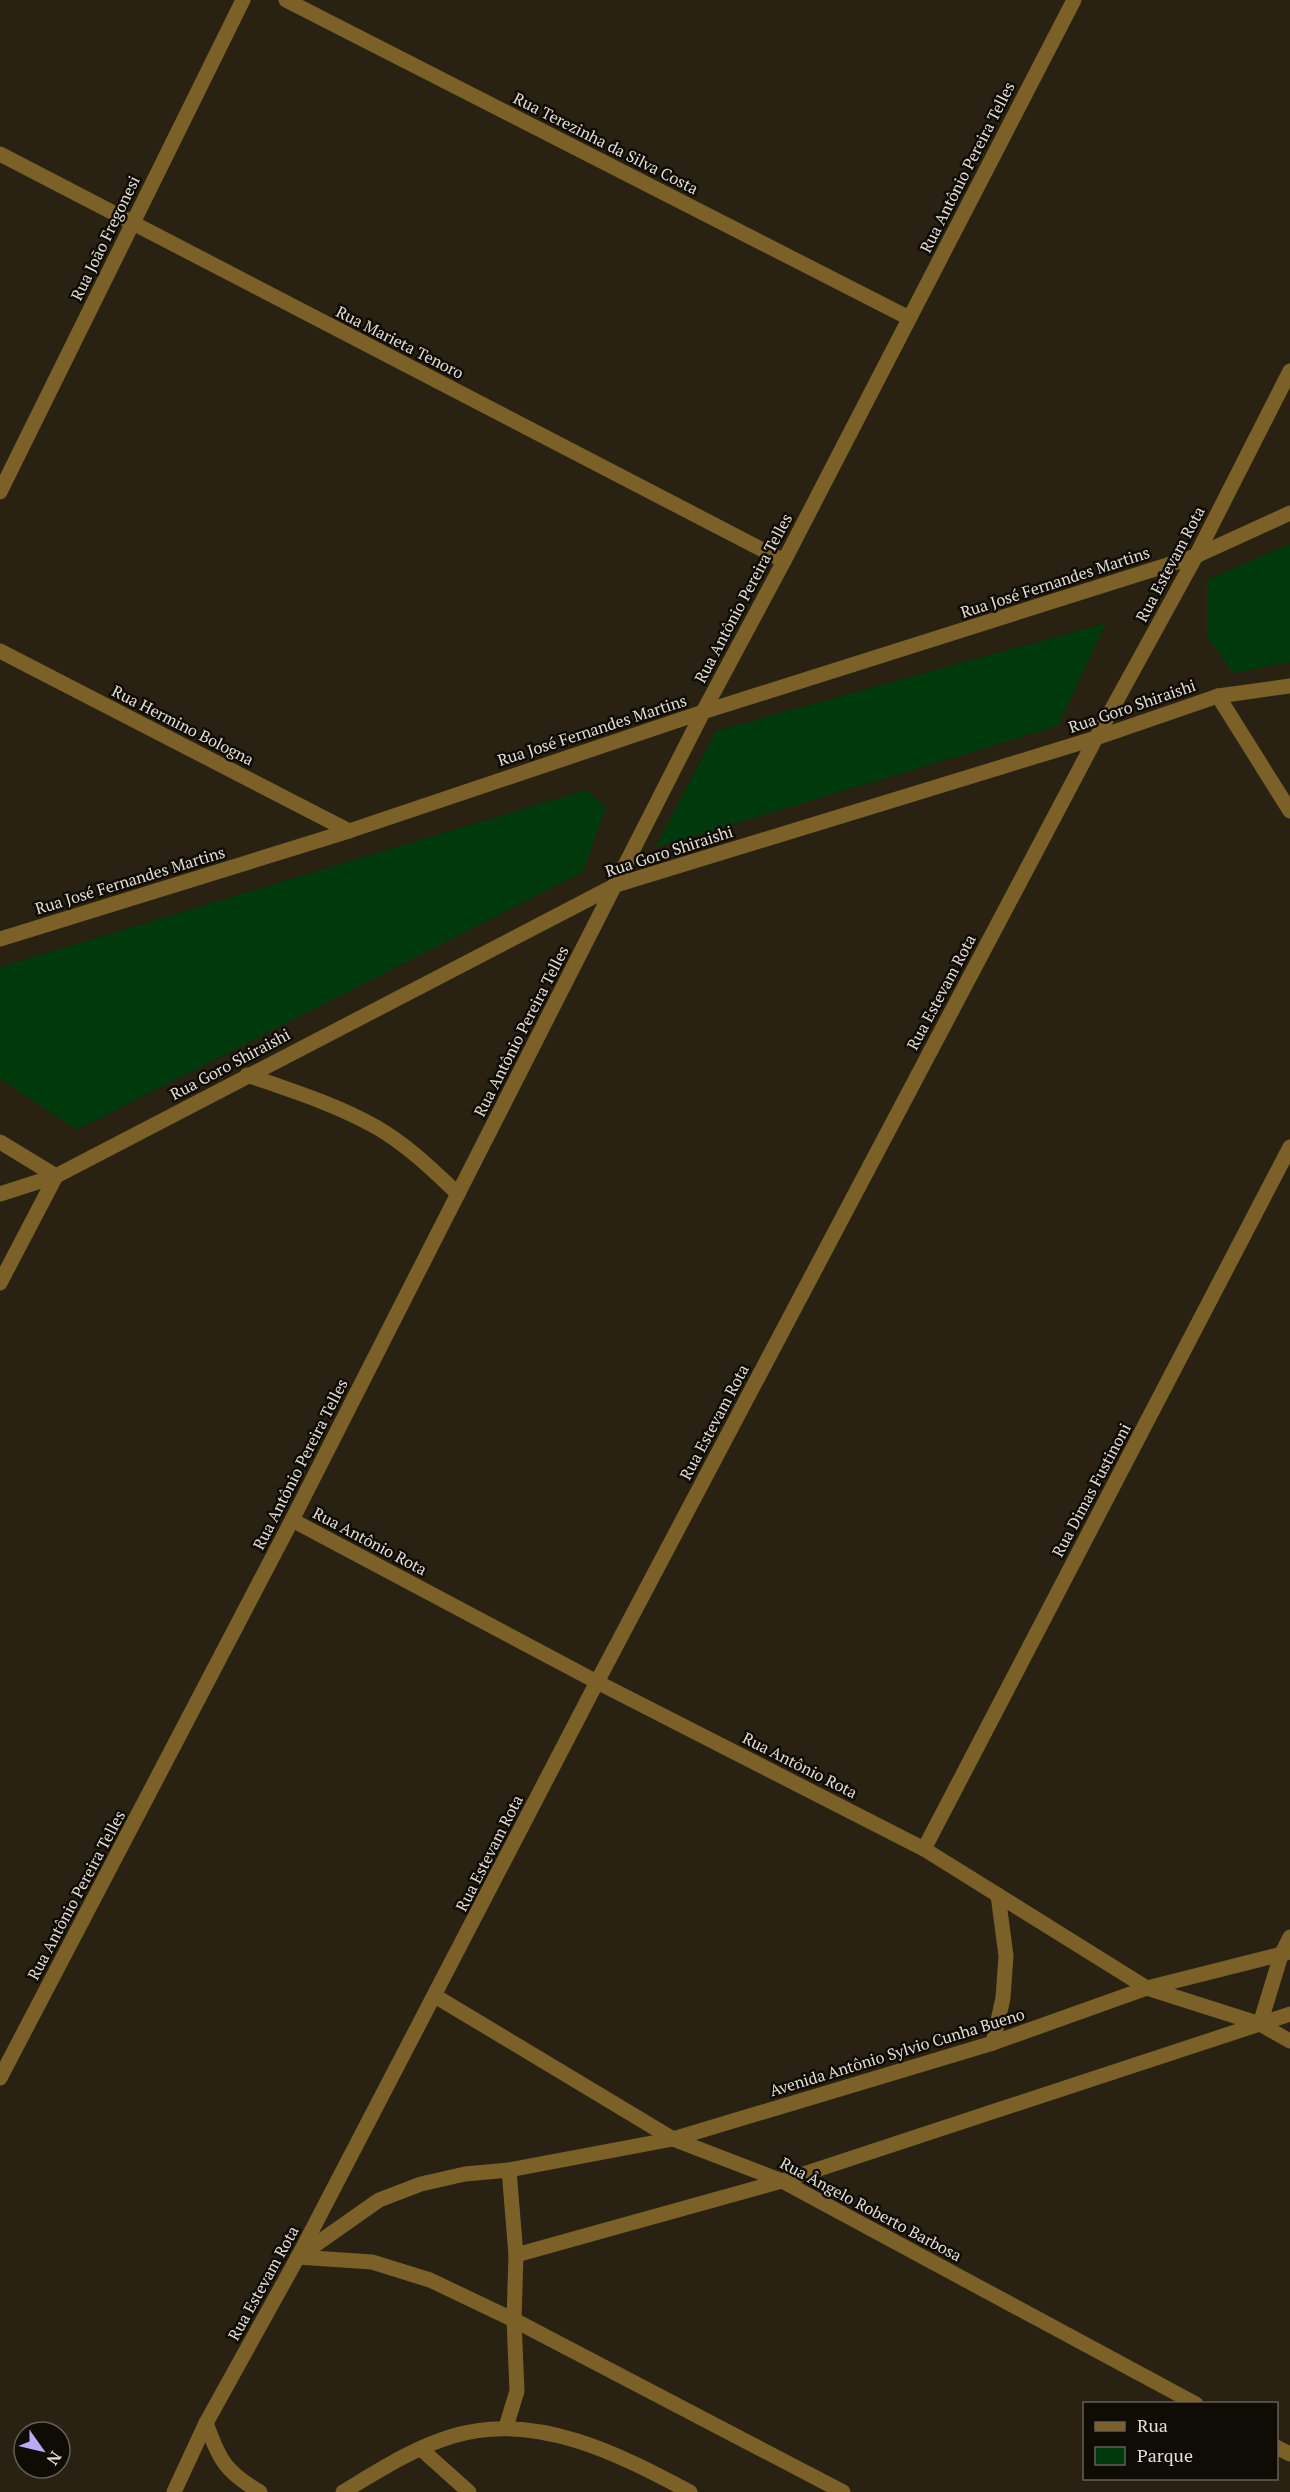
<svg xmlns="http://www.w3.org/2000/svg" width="1290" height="2492" font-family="'PT Serif',serif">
	<rect width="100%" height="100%" fill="#292111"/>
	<g fill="#00390c">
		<polygon points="1290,544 1290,662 1233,673 1207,637 1207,580"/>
		<polygon points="1106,623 1058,726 655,848 716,731"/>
		<polygon points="586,790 606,808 583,872 77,1130 0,1079 0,967"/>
	</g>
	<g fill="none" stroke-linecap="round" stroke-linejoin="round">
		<g stroke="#7b6128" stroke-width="15">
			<polyline points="286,0 909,318"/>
			<polyline points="0,154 784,561"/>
			<polyline points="0,492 243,0"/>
			<polyline points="0,651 349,831"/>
			<polyline points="1218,696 1290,811"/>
			<polyline points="0,1142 56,1176 0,1283"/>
			<polyline points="292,1520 597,1682 924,1849 1147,1988 1260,2024 1290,2041"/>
			<polyline points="924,1849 1290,1147"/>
			<polyline points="435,1996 673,2139 782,2181 1196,2404"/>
			<polyline points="1260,2024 1281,1955 1290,1937"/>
			<polyline points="0,2078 292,1520 703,712 784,561 1074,0"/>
			<polyline points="298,2257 597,1682 1096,738 1196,556 1290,371"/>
			<polyline points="1276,2447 1290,2454"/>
			<polyline points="421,2449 469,2492"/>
		</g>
		<g stroke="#7b6128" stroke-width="15">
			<polyline points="0,939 349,831 703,712 1196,556 1290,513"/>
			<path d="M247,1075c43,15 88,29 129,52 30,17 57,43 82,67"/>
			<polyline points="0,1194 56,1176 616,885 1096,738 1218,696 1290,686"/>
			<polyline points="993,2043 1003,1998 1006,1956 998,1895"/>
			<polyline points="516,2255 782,2181 1290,2014"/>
			<polyline points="298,2257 372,2262 430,2280 514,2320 843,2492"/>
			<path d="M206,2423c14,37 18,48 54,69"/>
			<polyline points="506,2427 517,2391 514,2320 516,2255 509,2170"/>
			<polyline points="174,2492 206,2423 298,2257 379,2200 421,2184 465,2174 509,2170 673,2139 993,2043 1147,1988 1290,1952"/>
			<path d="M343,2492c35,-21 70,-44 110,-56 82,-25 166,18 237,56"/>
		</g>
	</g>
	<g text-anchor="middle" stroke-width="5" stroke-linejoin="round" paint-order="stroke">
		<g font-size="16" fill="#e3ded4" stroke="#0f0b05">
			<text transform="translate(606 143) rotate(27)" y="6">Rua Terezinha da Silva Costa</text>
			<text transform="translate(967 167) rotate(-63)" y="6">Rua Antônio Pereira Telles</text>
			<text transform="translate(105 238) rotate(-64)" y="6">Rua João Fregonesi</text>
			<text transform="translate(400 342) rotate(27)" y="6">Rua Marieta Tenoro</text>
			<text transform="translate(1170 564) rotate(-62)" y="6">Rua Estevam Rota</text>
			<text transform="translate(1055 582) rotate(-18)" y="6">Rua José Fernandes Martins</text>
			<text transform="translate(743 598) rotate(-62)" y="6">Rua Antônio Pereira Telles</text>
			<text transform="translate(1132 706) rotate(-19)" y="6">Rua Goro Shiraishi</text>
			<text transform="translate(183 725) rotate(27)" y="6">Rua Hermino Bologna</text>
			<text transform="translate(592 730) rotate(-18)" y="6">Rua José Fernandes Martins</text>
			<text transform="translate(669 851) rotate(-18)" y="6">Rua Goro Shiraishi</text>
			<text transform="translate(130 880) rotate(-17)" y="6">Rua José Fernandes Martins</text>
			<text transform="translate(941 992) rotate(-62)" y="6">Rua Estevam Rota</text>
			<text transform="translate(521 1031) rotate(-63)" y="6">Rua Antônio Pereira Telles</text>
			<text transform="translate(230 1064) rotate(-28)" y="6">Rua Goro Shiraishi</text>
			<text transform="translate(714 1422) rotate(-62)" y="6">Rua Estevam Rota</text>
			<text transform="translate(300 1464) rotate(-63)" y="6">Rua Antônio Pereira Telles</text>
			<text transform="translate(1091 1490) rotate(-62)" y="6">Rua Dimas Fustinoni</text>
			<text transform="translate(370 1541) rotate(28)" y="6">Rua Antônio Rota</text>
			<text transform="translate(800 1765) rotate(27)" y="6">Rua Antônio Rota</text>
			<text transform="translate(489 1853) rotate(-63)" y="6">Rua Estevam Rota</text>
			<text transform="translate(76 1895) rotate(-62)" y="6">Rua Antônio Pereira Telles</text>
			<text transform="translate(897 2052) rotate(-17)" y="6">Avenida Antônio Sylvio Cunha Bueno</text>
			<text transform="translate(871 2209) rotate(28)" y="6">Rua Ângelo Roberto Barbosa</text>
			<text transform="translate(263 2283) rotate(-61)" y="6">Rua Estevam Rota</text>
		</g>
	</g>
	<rect x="1083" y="2402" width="195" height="78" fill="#0f0b05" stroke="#645f58" stroke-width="1.5"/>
	<rect x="1095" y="2422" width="30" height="9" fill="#7b6128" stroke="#645f58" stroke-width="1.5"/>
	<text x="1137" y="2432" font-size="18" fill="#e3ded4">Rua</text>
	<rect x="1095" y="2447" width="30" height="18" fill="#00390c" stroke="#645f58" stroke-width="1.5"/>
	<text x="1137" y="2462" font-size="18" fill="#e3ded4">Parque</text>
	<g transform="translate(42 2450) rotate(124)"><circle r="28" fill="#0f0b05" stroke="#645f58" stroke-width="1.5"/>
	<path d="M0-4.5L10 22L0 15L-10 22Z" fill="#b7abf8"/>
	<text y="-9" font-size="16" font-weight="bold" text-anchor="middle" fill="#e3ded4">N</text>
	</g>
</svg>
